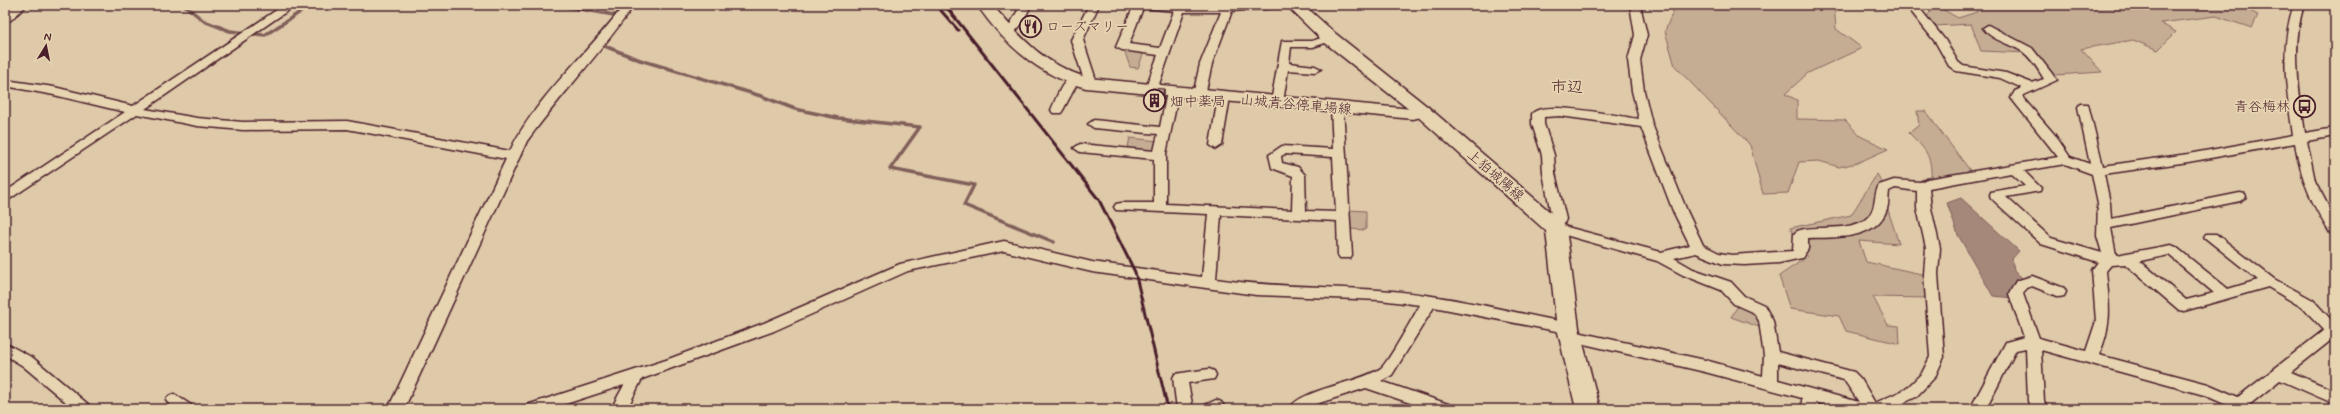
<svg xmlns="http://www.w3.org/2000/svg" width="2340" height="414" font-family="Mynerve,'Klee One',sans-serif">
	<rect width="100%" height="100%" fill="#dec9a9"/>
	<filter id="ink" filterUnits="userSpaceOnUse"><feTurbulence type="fractalNoise" baseFrequency=".025" numOctaves="2"/><feDisplacementMap in="SourceGraphic" scale="8" xChannelSelector="R" yChannelSelector="G"/><feConvolveMatrix kernelMatrix="1 2 1 2 8 2 1 2 1" color-interpolation-filters="sRGB"/></filter>
	<g filter="url(#ink)">
		<g fill="#c5ad94" stroke="#886660">
			<polygon points="1668,5 1834,5 1836,29 1862,48 1808,73 1785,94 1797,100 1797,119 1845,120 1860,136 1888,149 1857,163 1839,167 1819,161 1799,162 1788,193 1763,194 1750,145 1675,66 1665,31 1673,11"/>
			<polygon points="1935,5 1958,18 1977,12 1974,5 2237,5 2258,15 2252,28 2216,16 2160,23 2176,32 2158,50 2133,40 2081,49 2102,72 2055,75 2028,53 1981,51 1971,24 1934,26 1926,18"/>
			<polygon points="1124,50 1144,52 1138,68 1130,67"/>
			<path d="M1917,111h8l47,62 -41,5c1,-23 -6,-29 -22,-45l10,-8z"/>
			<polygon points="1130,138 1159,141 1156,154 1127,151"/>
			<polygon points="1877,174 1888,192 1886,204 1899,244 1859,241 1866,262 1926,275 1929,298 1873,297 1888,325 1899,326 1900,344 1846,331 1839,316 1790,309 1779,276 1807,257 1790,228 1851,215"/>
			<polygon points="1348,210 1366,211 1366,230 1349,229"/>
			<polygon points="1739,304 1755,310 1762,328 1731,317"/>
		</g>
		<path fill="#a58879" stroke="#815e5a" d="M1961,198l58,53 -7,8 2,11 8,8c-8,6 -12,10 -9,20l-20,-2 -35,-61 -11,-32z"/>
		<g fill="none" stroke-linecap="round" stroke-linejoin="round">
			<g stroke="#815e5a" stroke-width="3.5">
				<polyline points="184,5 204,21 230,31 265,35 311,5"/>
				<polyline points="557,5 620,16"/>
				<polyline points="602,45 640,60 761,96 795,109 838,118 920,127 890,169 974,185 964,205 1054,242"/>
				<polyline points="5,202 12,197"/>
			</g>
			<defs>
				<g id="minor">
					<path d="M284,5h12l-151,104 52,9 46,4 104,-1 163,30c26,-55 78,-97 114,-146h10c-33,48 -73,89 -107,136l-123,268h-16l118,-250 -159,-30 -104,1 -46,-4 -60,-12 -132,88v-10l120,-80 -71,-17 -49,-9v-6l49,7 79,19z"/>
					<path d="M1021,5h10c-5,10 -13,33 -27,29l-2,-2 7,-6z"/>
					<polygon points="1089,5 1099,5 1083,40 1095,77 1090,85 1086,86 1080,83 1083,77 1071,40"/>
					<path d="M1134,5l70,2 79,-2 -5,3 -46,3 -20,53 -7,31 -6,4 -6,-4 7,-31 21,-52h-37l-27,78 -6,4 -6,-4 13,-35 -36,-5 -6,-3zM1143,8l31,3 -14,37 -31,-4z"/>
					<path d="M1630,5h10l7,30 -7,25 4,31 8,33 35,87 16,34 16,8 13,2 61,-4 1,-17c8,-12 57,1 74,-17 9,-9 5,-22 11,-32l15,-5 26,2 7,-3 131,-22 -47,-59 4,-7 7,-3 -22,-10 -44,-7 -7,-5 -13,-23 -30,-38h11l28,35 13,22 5,4 43,7 26,10 12,-4c-6,-10 -12,-20 -21,-27 -13,-9 -31,-11 -40,-24l5,-3 44,23 25,32 -33,15 -1,3 32,37 15,22 20,7 -12,-57 2,-3h8l15,62 85,-12 105,-19c-6,-41 -14,-89 1,-130h10c-13,40 -5,87 1,128l30,-5v8l-28,5 8,40 20,38v16l-5,-2c-19,-31 -29,-54 -35,-90l-107,19 -84,12 6,29 1,16 129,-26 5,1 1,3 -6,4 -129,27 5,27 55,-10 5,2 52,42 30,-9 -54,-43 2,-3h10l58,45 39,21 22,24v13l-44,35 44,19v13l-55,-24 -36,29h-19l2,-4 -23,-10 -163,-45 3,51 3,8h-16l-3,-8 -2,-53 -10,2 -30,59h-16l36,-67 18,-5 -15,-43 7,-13 16,-5 32,12 2,4 -2,4 -5,1 -27,-11 -6,2 -3,6 16,44 47,13 10,-30 -4,-51 6,-8 -57,-18 -50,-46 -1,-3 1,-3 34,-6 -14,-13 -82,15 2,20 9,40 -2,26 6,83 -9,20 -19,20 -25,12h-50l-23,-6v6h-16v-11l-97,-26 -134,-31 -5,-1 -2,-4 2,-3 -132,-26 -42,68 -11,6 70,24 3,4h-26l-62,-21 -53,17 -5,4h-19c11,-20 71,-26 92,-41 8,-7 32,-51 39,-63l-40,-5 -124,-5 -164,-23 -88,-21 -96,20 -134,60 -132,48 -15,30h-16l13,-24 -74,24h-26l3,-4 139,-45 98,-37 136,-59 104,-23 88,21 110,15 6,-63 -92,-4 -2,-3 2,-3 5,-1h33v-44l-74,-7 -6,-4 6,-4 74,7 4,-17 -64,-6 -6,-4 6,-4 66,7 7,-35 6,-4 6,4 -13,62v50l126,6 1,-34 -21,-8 -3,-13 13,-9 51,3 -2,-42 6,-4 6,4 9,148 -2,3h-10l-2,-3 -1,-34 -116,-6 -5,64c54,8 108,7 163,11 64,4 127,21 189,33l5,1 2,4 -2,3 132,29 58,16 1,-20 -5,-35 -5,-8 -20,-9 -13,-14 -38,-15 -26,-14 -106,-30 -2,-3 3,-9 -9,-46 -1,-18 -10,-31v-10c10,-15 89,3 107,5l-7,-28 -4,-31 7,-25zM1560,116l81,11 32,84 17,34 -29,7 -98,-26 3,-7 -11,-46 -1,-18 -10,-31v-7zM1285,154l48,3 3,55 -30,-1 -1,-36 -7,-8 -16,-4 -1,-7zM2065,164l27,10 6,29 -1,33 5,17 -51,-15 -45,-41 34,-6 1,-3 -17,-17zM1895,188l22,3v17l9,40 -2,26 6,83 -8,16 -16,16 -31,14 -14,-24 -7,-7 -76,-20 -5,-31 -9,-16 -20,-9 -13,-14 -38,-13 -19,-11 22,-5 27,11 21,1 35,-2 23,-5 6,-9v-11c26,-1 68,3 79,-29 2,-6 1,-12 2,-18zM2169,255l45,38 -28,7 -46,-39zM2125,264l54,46 5,1 84,-24 35,21 21,22 -86,67 -30,-13 -109,-29c14,-32 10,-51 7,-84l5,-6zM1778,363l66,17 15,22 -81,-22z"/>
					<polygon points="1330,35 1334,36 1334,40 1313,47 1291,47 1289,63 1315,66 1321,69 1315,72 1288,70 1283,102 1281,105 1273,105 1271,102 1282,41 1312,41"/>
					<path d="M1073,77l6,3 -16,30 -2,3h-8l-2,-3c5,-10 10,-30 22,-33z"/>
					<polygon points="1224,93 1230,97 1222,145 1216,149 1210,145 1218,97"/>
					<polygon points="5,343 33,358 89,405 92,409 74,409 23,366 5,355"/>
					<polygon points="1209,369 1214,371 1216,375 1214,379 1188,383 1193,409 1177,409 1173,378 1175,374"/>
					<path d="M174,394l17,11 3,4c-11,0 -22,2 -28,-9l3,-4z"/>
					<polygon points="1216,400 1221,402 1224,406 1222,409 1202,409 1205,405"/>
				</g>
				<path id="secondary" d="M977,5h15c30,34 51,59 96,73l324,31 10,-3 6,1 2,4 -2,4 -15,4 -327,-31c-47,-12 -82,-44 -109,-83z"/>
				<polygon id="primary" points="1286,5 1304,5 1336,34 1428,107 1563,223 1566,228 1579,328 1600,409 1576,409 1557,328 1546,231 1416,115 1324,42"/>
				<polygon id="trunk" points="8,5 27,5 11,20 5,21 5,7"/>
			</defs>
			<use href="#minor" stroke="#4a1f2b" stroke-width="3"/>
			<use href="#secondary" stroke="#4a1f2b" stroke-width="3"/>
			<use href="#primary" stroke="#4a1f2b" stroke-width="3"/>
			<use href="#trunk" stroke="#4a1f2b" stroke-width="3"/>
			<use href="#minor" fill="#e7d4b1" fill-rule="evenodd"/>
			<use href="#secondary" fill="#e7d4b1" fill-rule="evenodd"/>
			<use href="#primary" fill="#e7d4b1" fill-rule="evenodd"/>
			<use href="#trunk" fill="#e7d4b1" fill-rule="evenodd"/>
			<g stroke="#4a1f2b" stroke-width="3">
				<polyline points="936,5 958,30"/>
				<polyline points="945,5 1099,200 1135,272 1168,409"/>
			</g>
		</g>
		<polygon fill="#9b8472" stroke="#4a1f2b" points="1164,89 1164,97 1161,107 1147,106 1147,98"/>
		<polygon fill="#7e6c5d" stroke="#4a1f2b" points="1164,89 1164,97 1161,107 1161,99"/>
		<polygon fill="#b49a85" stroke="#4a1f2b" points="1152,88 1164,89 1161,99 1147,98"/>
	</g>
	<defs>
		<symbol id="restaurant-ring" viewBox="-11 -11 22 22"><circle r="9.5" fill="#e7d4b1" stroke="#4a1f2b" stroke-width="1.5"/><path d="M-5-6h1v4h1v-4h1v4h1v-4h1v5L-1.5 .5V6h-2V.5L-5-1ZM5-6V6H3V1.5H1.5Q1.5-4 5-6Z" fill="#4a1f2b"/></symbol>
		<symbol id="building-ring" viewBox="-11 -11 22 22"><circle r="9.5" fill="#e7d4b1" stroke="#4a1f2b" stroke-width="1.5"/><path d="M-4-6H4V6H1V3H-1V6H-4ZM-2.5-4.3h1.7v1.8h-1.7ZM.8-4.3h1.7v1.8H.8ZM-2.5-1h1.7V.8h-1.7ZM.8-1h1.7V.8H.8Z" fill="#4a1f2b"/></symbol>
		<symbol id="bus-ring" viewBox="-11 -11 22 22"><circle r="9.5" fill="#e7d4b1" stroke="#4a1f2b" stroke-width="1.5"/><path d="M-5-6H5V4H4V6H2V4H-2V6H-4V4H-5ZM-3.5-4V0h7V-4ZM-3.5 1.2v1.5H-2V1.2ZM2 1.2v1.5H3.5V1.2Z" fill="#4a1f2b"/></symbol>
	</defs>
	<g fill-rule="evenodd">
		<use href="#restaurant-ring" x="1018" y="14" width="25" height="25"/>
		<use href="#building-ring" x="1142" y="88" width="25" height="25"/>
		<use href="#bus-ring" x="2292" y="94" width="25" height="25"/>
	</g>
	<g text-anchor="middle" stroke-width="3.5" stroke-linejoin="round" paint-order="stroke">
		<g font-size="14" fill="#4a1f2b" stroke="#e7d4b1" text-anchor="start">
			<text x="1046" y="31">ローズマリー</text>
			<text x="1170" y="106">畑中薬局</text>
			<text x="2290" y="111" text-anchor="end">青谷梅林</text>
		</g>
		<g font-size="14" fill="#4a1f2b" stroke="#e7d4b1">
			<text transform="translate(1296 104) rotate(5)" y="5">山城青谷停車場線</text>
			<text transform="translate(1496 175) rotate(41)" y="5">上狛城陽線</text>
		</g>
		<g font-size="16" fill="#4a1f2b" stroke="#e7d4b1">
			<text x="1567" y="92">市辺</text>
		</g>
	</g>
	<rect width="2340" height="414" fill="none" stroke="#e7d4b1" stroke-width="20"/>
	<rect x="10" y="10" width="2320" height="394" fill="none" stroke="#4a1f2b" stroke-width="1.5" filter="url(#ink)"/>
	<g transform="translate(46 46) rotate(10)" stroke="#e7d4b1" stroke-width="3" paint-order="stroke">
	<path d="M0-3L7 15L0 10L-7 15Z" fill="#4a1f2b"/>
	<text y="-6" font-size="11" font-weight="bold" text-anchor="middle" fill="#4a1f2b">N</text>
	</g>
</svg>
